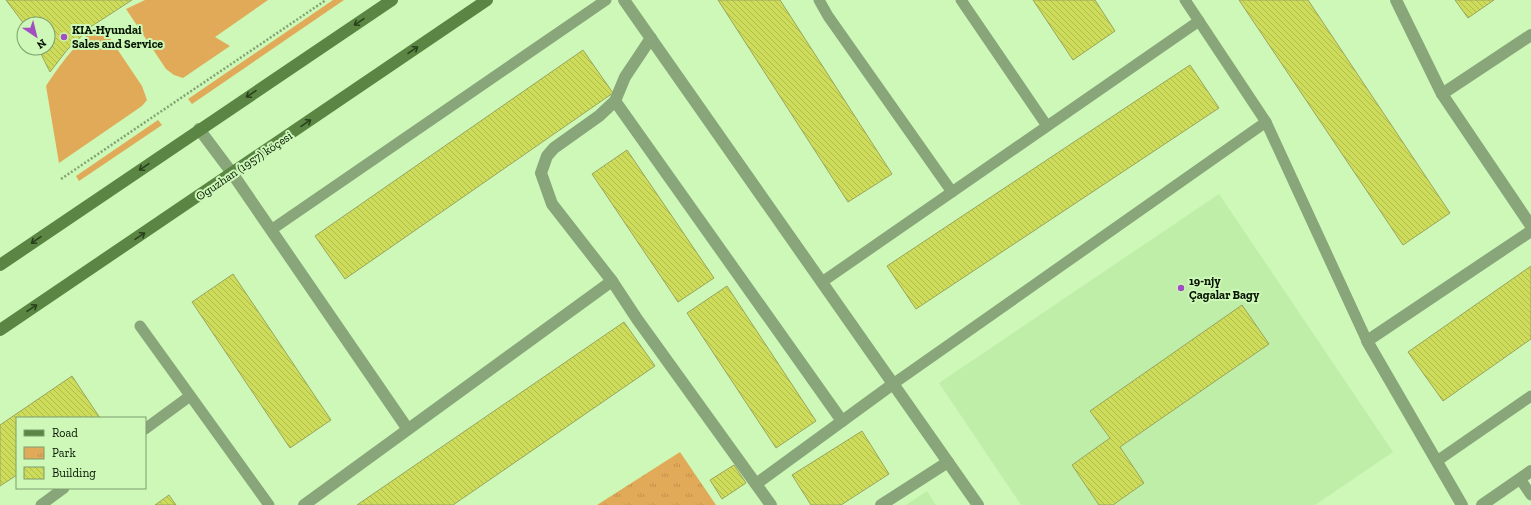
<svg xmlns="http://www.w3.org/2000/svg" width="1531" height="505" font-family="'Zilla Slab',serif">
	<defs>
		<pattern id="park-tufts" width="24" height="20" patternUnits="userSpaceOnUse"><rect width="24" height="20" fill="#e1aa58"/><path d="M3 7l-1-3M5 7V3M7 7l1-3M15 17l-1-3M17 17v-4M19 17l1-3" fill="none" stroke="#c0914b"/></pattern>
		<pattern id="building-back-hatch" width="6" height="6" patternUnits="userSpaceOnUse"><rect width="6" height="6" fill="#cddc5a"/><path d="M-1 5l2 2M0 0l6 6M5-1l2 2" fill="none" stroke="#afbc4c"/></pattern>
	</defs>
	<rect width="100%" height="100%" fill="#cdf8b8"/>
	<g fill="#bfeea8">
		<polygon points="1219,194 1393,452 1315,505 1021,505 939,383"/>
		<polygon points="927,491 936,505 906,505"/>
	</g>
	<g fill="#e1aa58">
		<polygon points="145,0 268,0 215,37 230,46 183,78 174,75 166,69 126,9"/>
		<polygon points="333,0 344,0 192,104 188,99"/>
		<path d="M101,25l41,61 5,14 -5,6 -83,57 -13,-77c14,-22 33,-47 55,-61z"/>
		<polygon points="158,120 162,125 79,181 76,176"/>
	</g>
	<polygon fill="url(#park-tufts)" points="680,452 716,505 597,505"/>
	<g fill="url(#building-back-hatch)" stroke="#9ba55e">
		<polygon points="6,0 132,0 92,26 67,50 50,72 38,48 48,48 48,24 24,24"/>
		<polygon points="718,0 780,0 892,174 848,202"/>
		<polygon points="1033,0 1095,0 1115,31 1073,60"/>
		<polygon points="1239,0 1308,0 1450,213 1403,245"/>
		<polygon points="1455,0 1494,0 1468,18"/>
		<polygon points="583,50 613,93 345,279 315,236"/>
		<polygon points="1190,65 1219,108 916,309 887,266"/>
		<polygon points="627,150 714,278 678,302 592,174"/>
		<polygon points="1531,266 1531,339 1443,401 1408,352"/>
		<polygon points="233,274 331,420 290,448 192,302"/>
		<polygon points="727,286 816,421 776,448 687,313"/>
		<polygon points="1242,305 1269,344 1120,447 1144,483 1113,505 1099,505 1072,465 1110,438 1090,411"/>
		<polygon points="624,322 655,366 453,505 357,505"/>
		<polygon points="72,376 100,418 17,418 17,475 0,486 0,425"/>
		<polygon points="862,431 889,474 841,505 811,505 792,475"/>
		<polygon points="734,465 746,483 722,499 710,480"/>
		<polygon points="169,495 176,505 155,505"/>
	</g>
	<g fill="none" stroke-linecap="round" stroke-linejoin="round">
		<polyline stroke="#82a273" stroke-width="2.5" stroke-dasharray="2 2" stroke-linecap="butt" points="61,179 326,0"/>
		<g stroke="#89a67b" stroke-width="11">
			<polyline points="819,0 828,16 952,192"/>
			<polyline points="961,0 1047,126"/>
			<polyline points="1185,0 1266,122 1367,341"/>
			<polyline points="271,230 606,0"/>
			<polyline points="822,282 1199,21"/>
			<polyline points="140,326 269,505"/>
			<polyline points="893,384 1266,122"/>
			<polyline points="145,429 190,396"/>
			<polyline points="1437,461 1531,396"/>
			<polyline points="1520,479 1531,495"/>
			<polyline points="41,505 64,488"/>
		</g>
		<g stroke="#89a67b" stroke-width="12">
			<polyline points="624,0 978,505"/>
			<polyline points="1396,0 1442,94 1531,226"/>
			<polyline points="1442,94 1531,35"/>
			<polyline points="615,101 842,421"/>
			<polyline points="199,129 232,173 407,428"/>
			<polyline points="612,281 552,204 541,173 547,156 554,148 599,116 615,101 625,77 651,38"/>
			<polyline points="756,484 893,384"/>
			<polyline points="304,505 612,281 637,319 771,505"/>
			<polyline points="881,505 948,462"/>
			<polyline points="1462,505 1367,341 1531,231"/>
			<polyline points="1482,505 1531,471"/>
		</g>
		<g stroke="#5a8543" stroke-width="12">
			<polyline points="0,265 392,0"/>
			<polyline points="0,330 487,0"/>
		</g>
	</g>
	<defs><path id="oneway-shaft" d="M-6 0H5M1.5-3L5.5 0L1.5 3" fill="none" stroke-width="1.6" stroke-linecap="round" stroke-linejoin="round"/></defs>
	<g stroke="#28411b">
		<use href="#oneway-shaft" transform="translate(359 22) rotate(146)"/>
		<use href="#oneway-shaft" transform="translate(413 50) rotate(-34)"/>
		<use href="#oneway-shaft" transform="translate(251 94) rotate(146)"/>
		<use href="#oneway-shaft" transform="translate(306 123) rotate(-34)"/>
		<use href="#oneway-shaft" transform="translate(144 167) rotate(146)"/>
		<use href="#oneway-shaft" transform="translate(140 236) rotate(-34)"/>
		<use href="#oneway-shaft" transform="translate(36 240) rotate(145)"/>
		<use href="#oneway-shaft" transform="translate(32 308) rotate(-34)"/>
	</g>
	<g fill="#a150c0" stroke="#cdf8b8" stroke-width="1.5">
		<circle cx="64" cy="37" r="4"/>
		<circle cx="1181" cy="288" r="4"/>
	</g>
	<g text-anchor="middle" stroke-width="4" stroke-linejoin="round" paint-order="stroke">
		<g font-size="12" font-weight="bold" fill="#061401" stroke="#cdf8b8" text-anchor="start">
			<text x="72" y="34">KIA-Hyundai<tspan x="72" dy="14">Sales and Service</tspan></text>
			<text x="1189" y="285">19-njy<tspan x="1189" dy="14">Çagalar Bagy</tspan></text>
		</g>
		<g font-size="12" fill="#061401" stroke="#cdf8b8">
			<text transform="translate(244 166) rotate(-34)" y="4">Oguzhan (1957) köçesi</text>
		</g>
	</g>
	<rect x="16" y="417" width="130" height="72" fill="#cdf8b8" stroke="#7d9d6f"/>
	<rect x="24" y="430" width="20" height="6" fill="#5a8543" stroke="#7d9d6f"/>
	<text x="52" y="437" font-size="12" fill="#061401">Road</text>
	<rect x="24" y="447" width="20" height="12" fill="url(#park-tufts)" stroke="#7d9d6f"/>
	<text x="52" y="457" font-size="12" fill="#061401">Park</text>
	<rect x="24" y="467" width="20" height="12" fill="url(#building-back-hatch)" stroke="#7d9d6f"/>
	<text x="52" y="477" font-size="12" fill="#061401">Building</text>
	<g transform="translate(36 36) rotate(145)"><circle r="19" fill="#cdf8b8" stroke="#7d9d6f"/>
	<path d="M0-3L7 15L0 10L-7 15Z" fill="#a150c0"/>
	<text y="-6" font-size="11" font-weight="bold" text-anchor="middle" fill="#061401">N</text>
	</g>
</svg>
